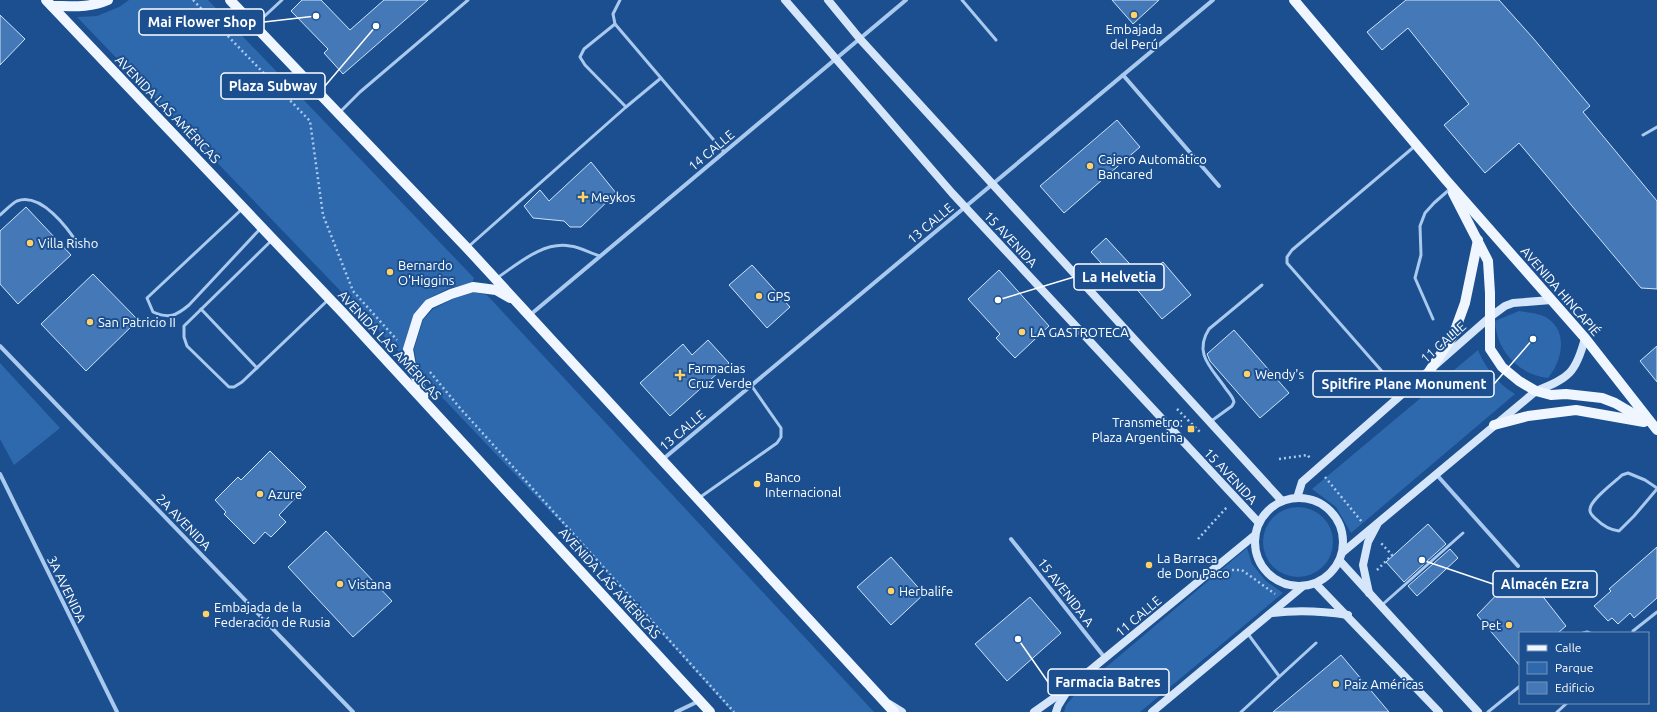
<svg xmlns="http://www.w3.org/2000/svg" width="1657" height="712" font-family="Ubuntu,sans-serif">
	<rect width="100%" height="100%" fill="#1b4f8f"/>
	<g fill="#2e69ad">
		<polygon points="129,0 208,0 474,278 472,283 449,288 426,300 414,314 403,348 404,357 77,17 97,16 119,7"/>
		<polygon points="474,292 487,295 874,712 732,712 568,530 418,372 414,349 423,320 433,309 453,299"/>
		<path d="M1519,311c7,1 15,2 22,4 28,11 23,44 7,63 -29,-3 -52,-28 -53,-57z"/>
		<path d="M1478,350c8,19 19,33 37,44l-164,139 -15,-26 -24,-18z"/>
		<polygon points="0,363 60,428 14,465 0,439"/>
		<circle cx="1298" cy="542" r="35"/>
		<polygon points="1247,548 1252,564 1266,581 1283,593 1140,712 1064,712 1066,705 1078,691"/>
	</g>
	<g fill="#4478b7" stroke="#cfe3fa">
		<polygon points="302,0 321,0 350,30 384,0 428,0 343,74 324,53 328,49 291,11"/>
		<polygon points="1112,0 1159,0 1133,24"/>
		<polygon points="1406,0 1499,0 1533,38 1590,106 1583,112 1657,201 1657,289 1641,288 1519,143 1485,173 1444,125 1469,104 1408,28 1382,50 1367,32"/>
		<polygon points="0,15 25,39 0,65"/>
		<polygon points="1117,120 1140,147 1064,213 1040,186"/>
		<polygon points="591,162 616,193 581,227 570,227 564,221 533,218 524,206 540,190 549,201"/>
		<polygon points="26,207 71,255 18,304 0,284 0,231"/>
		<polygon points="1106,238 1139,274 1124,288 1091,252"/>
		<polygon points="1163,262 1191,295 1162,319 1134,286"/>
		<polygon points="752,265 790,307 767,328 729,285"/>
		<polygon points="999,270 1049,326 1015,358 996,338 1000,334 968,299"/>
		<polygon points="93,274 138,320 86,371 41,324"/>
		<polygon points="1234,330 1289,393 1260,418 1210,361 1207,354"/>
		<polygon points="708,340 729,363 670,416 640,383 683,344 692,355"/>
		<polygon points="1657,346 1657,382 1640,361"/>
		<polygon points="270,451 306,487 279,515 286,522 271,537 265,532 254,544 224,514 226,512 215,500 238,477 241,480"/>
		<polygon points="1428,524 1446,544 1404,582 1386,562"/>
		<polygon points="326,531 392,601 353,637 288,567"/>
		<polygon points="1657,547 1657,598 1634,618 1630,613 1618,624 1612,618 1608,621 1594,606 1611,591 1609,589"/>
		<polygon points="1450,549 1458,558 1417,596 1408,586"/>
		<polygon points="891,557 924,594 891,625 857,587"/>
		<polygon points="1533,584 1566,626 1558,633 1520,633 1520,666 1477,615 1505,586 1518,590 1525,589"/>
		<polygon points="1030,597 1061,633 1007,681 975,644"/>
		<polygon points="1341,655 1389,712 1273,712"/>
	</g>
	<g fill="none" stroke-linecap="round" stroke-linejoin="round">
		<g stroke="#a9c9ee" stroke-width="2.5" stroke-dasharray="2 3" stroke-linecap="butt">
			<polyline points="193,0 310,121 323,215 353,291 397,340"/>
			<polyline points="430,372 460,408 734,712"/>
			<polyline points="1177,409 1200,432"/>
			<polyline points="1279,459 1308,455 1310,459"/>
			<polyline points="1325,477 1362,522"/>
			<polyline points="1198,539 1227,507"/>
			<polyline points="1232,570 1242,570 1275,594"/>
			<polyline points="1377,570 1392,555 1381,543"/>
		</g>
		<g stroke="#a9c9ee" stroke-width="3">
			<polyline points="620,0 613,14 615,24 724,152"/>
			<polyline points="962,0 996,40"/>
			<polyline points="255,25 282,0"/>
			<polyline points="626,107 661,78"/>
			<polyline points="340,112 360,92 468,0"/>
			<polyline points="1643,135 1657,127"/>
			<path d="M242,209l-95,89 6,14c16,7 23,4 36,-7l71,-76"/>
			<path d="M0,215c5,-4 11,-11 17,-14 24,-9 51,27 62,45"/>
			<polyline points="272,240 184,326 184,337 187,346 229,387 234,387 242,382 328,300"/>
			<polyline points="468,247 626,107 585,65 580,57 584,49 615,24"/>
			<path d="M497,278c21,-14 46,-37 73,-32 10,1 20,7 30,10"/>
			<polyline points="201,309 257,368"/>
			<polyline points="1433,319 1415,278 1421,255 1420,226 1425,213 1434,203 1450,189"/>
			<polyline points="1401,393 1287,263 1287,257 1292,250 1415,146"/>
			<path d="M1210,422l22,-16 2,-4c-1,-5 -5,-9 -8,-13 -14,-21 -33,-35 -17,-60l53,-44"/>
			<path d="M1657,488l-12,-8 -17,-7 -6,2c-7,7 -31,24 -32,34 -1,5 4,8 6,10 6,6 15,11 23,12l15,-15 23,-27"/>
			<polyline points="699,498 777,443 781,437 781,428 751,385"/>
			<polyline points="1382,605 1463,533"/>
			<polyline points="1633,631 1657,612"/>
			<polyline points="1583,633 1587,632 1590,633"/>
			<polyline points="1248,634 1279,676"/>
			<polyline points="1241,712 1316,643"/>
			<polyline points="1488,712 1520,686"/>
			<polyline points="1557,712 1567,703"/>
		</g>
		<g stroke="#a9c9ee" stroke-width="4">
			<polyline points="1123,75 1219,186"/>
			<polyline points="530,315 906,0"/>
			<polyline points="0,346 353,712"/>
			<polyline points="662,460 1213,0"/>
			<polyline points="0,474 117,712"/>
			<polyline points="1436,474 1518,566"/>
			<polyline points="1011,539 1105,658"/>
			<polyline points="676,712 699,701"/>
		</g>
		<g stroke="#d6e6fa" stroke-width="8">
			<polyline points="785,0 952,193 1259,523"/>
			<polyline points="828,0 860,39 1282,501"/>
			<circle cx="1299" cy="542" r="44"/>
			<polyline points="1297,498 1302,482 1490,317 1505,306 1513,303 1551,300"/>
			<path d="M1343,552l193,-161c33,-13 40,-18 49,-53"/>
			<polyline points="1340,561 1478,712"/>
			<polyline points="1316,584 1439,712"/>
			<polyline points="1369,593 1363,565 1368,542 1377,525"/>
			<path d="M1272,613c26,-3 50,-2 76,2"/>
			<polyline points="889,704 902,712"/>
			<polyline points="1034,712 1071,686 1105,658 1255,535"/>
			<polyline points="1056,712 1058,706 1068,690"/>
			<polyline points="1152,712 1302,587"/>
		</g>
		<g stroke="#f0f6ff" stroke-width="10">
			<polyline points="46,0 343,313 710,712"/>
			<polyline points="230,0 467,248 894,712"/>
			<polyline points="1294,0 1446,180 1585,338 1657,430"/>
			<path d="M52,6c19,0 38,2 56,-6"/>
			<polyline points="1453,193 1488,261 1490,293 1490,349 1502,367 1519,381 1536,391 1551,395 1566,394 1602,398 1615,403 1646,421"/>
			<polyline points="1430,370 1453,336 1465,303 1478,240"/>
			<polyline points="424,395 411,366 408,349 418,317 429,304 451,294 473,287 496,290 510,298"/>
			<polyline points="1494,425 1528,416 1576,410 1644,422"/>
		</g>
	</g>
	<g fill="#ffd166" stroke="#1b4f8f" stroke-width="1.5">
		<circle cx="1134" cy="15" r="4"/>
		<circle cx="1090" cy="166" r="4"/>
		<path d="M581 191h4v4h4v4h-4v4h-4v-4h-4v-4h4z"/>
		<circle cx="30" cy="243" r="4"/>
		<circle cx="390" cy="272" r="4"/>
		<circle cx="759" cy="296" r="4"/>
		<circle cx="90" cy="322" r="4"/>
		<circle cx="1022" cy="332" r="4"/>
		<circle cx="1247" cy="374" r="4"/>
		<path d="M678 369h4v4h4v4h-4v4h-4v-4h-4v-4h4z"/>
		<rect x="1187" y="425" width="8" height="8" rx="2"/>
		<circle cx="757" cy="484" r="4"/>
		<circle cx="260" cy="494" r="4"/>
		<circle cx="1149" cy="565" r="4"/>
		<circle cx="340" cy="584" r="4"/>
		<circle cx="891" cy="591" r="4"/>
		<circle cx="206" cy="614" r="4"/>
		<circle cx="1509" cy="625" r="4"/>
		<circle cx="1336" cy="684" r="4"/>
	</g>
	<g text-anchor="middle" stroke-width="4" stroke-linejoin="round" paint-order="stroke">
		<g font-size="13" fill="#fff" stroke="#1b4f8f" text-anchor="start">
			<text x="1134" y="34" text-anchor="middle">Embajada<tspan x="1134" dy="15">del Perú</tspan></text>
			<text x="1098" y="164">Cajero Automático<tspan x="1098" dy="15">Bancared</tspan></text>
			<text x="591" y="202">Meykos</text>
			<text x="38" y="248">Villa Risho</text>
			<text x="398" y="270">Bernardo<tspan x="398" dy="15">O'Higgins</tspan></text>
			<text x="767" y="301">GPS</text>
			<text x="98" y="327">San Patricio II</text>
			<text x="1030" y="337">LA GASTROTECA</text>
			<text x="688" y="373">Farmacias<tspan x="688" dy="15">Cruz Verde</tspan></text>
			<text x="1255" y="379">Wendy's</text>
			<text x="1183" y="427" text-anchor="end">Transmetro:<tspan x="1183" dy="15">Plaza Argentina</tspan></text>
			<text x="765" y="482">Banco<tspan x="765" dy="15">Internacional</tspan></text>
			<text x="268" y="499">Azure</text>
			<text x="1157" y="563">La Barraca<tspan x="1157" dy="15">de Don Paco</tspan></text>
			<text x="348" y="589">Vistana</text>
			<text x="899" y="596">Herbalife</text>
			<text x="214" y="612">Embajada de la<tspan x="214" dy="15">Federación de Rusia</tspan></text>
			<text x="1501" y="630" text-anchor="end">Pet</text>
			<text x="1344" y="689">Paiz Américas</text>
		</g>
		<g font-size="13" fill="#fff" stroke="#1b4f8f">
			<text transform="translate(168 109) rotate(46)" y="5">AVENIDA LAS AMÉRICAS</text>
			<text transform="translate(711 150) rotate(-40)" y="5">14 CALLE</text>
			<text transform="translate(930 223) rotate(-40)" y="5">13 CALLE</text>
			<text transform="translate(1011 239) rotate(47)" y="5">15 AVENIDA</text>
			<text transform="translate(1561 291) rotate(49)" y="5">AVENIDA HINCAPIÉ</text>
			<text transform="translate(1443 342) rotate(-41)" y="5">11 CALLE</text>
			<text transform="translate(390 345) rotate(47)" y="5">AVENIDA LAS AMÉRICAS</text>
			<text transform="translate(682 430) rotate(-40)" y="5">13 CALLE</text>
			<text transform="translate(1231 476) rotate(47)" y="5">15 AVENIDA</text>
			<text transform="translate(184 522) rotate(46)" y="5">2A AVENIDA</text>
			<text transform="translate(610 583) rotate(48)" y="5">AVENIDA LAS AMÉRICAS</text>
			<text transform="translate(67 589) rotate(64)" y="5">3A AVENIDA</text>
			<text transform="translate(1066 592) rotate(52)" y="5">15 AVENIDA A</text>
			<text transform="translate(1138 616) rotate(-40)" y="5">11 CALLE</text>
		</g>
	</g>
	<path fill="none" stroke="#fff" stroke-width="1.5" d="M316 16L264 22M376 26L325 86M998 300L1074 277M1533 339L1494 384M1422 560L1493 584M1018 639L1048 682"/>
	<g fill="#fff" stroke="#1b4f8f" stroke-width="1.5">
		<circle cx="316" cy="16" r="4"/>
		<circle cx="376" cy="26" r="4"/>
		<circle cx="998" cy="300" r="4"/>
		<circle cx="1533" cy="339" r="4"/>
		<circle cx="1422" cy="560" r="4"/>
		<circle cx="1018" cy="639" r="4"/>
	</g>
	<g fill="#1b4f8f" stroke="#fff" stroke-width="1.5">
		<rect x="139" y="9" width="125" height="26" rx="4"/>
		<rect x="221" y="73" width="104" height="26" rx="4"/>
		<rect x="1074" y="264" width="90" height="26" rx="4"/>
		<rect x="1313" y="371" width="181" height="26" rx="4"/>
		<rect x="1493" y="571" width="104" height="26" rx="4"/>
		<rect x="1048" y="669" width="121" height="26" rx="4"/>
	</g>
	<g font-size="14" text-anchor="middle" font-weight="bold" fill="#fff">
		<text x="202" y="27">Mai Flower Shop</text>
		<text x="273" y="91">Plaza Subway</text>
		<text x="1119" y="282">La Helvetia</text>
		<text x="1404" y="389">Spitfire Plane Monument</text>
		<text x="1545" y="589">Almacén Ezra</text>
		<text x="1108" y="687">Farmacia Batres</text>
	</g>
	<rect x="1519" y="632" width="130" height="72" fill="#1b4f8f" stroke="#7695bc"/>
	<rect x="1527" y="645" width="20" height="6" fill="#f0f6ff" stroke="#7695bc"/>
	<text x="1555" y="652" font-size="12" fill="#ffffff">Calle</text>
	<rect x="1527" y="662" width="20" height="12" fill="#2e69ad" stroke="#7695bc"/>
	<text x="1555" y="672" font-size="12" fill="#ffffff">Parque</text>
	<rect x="1527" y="682" width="20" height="12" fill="#4478b7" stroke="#7695bc"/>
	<text x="1555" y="692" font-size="12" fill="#ffffff">Edificio</text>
</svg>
